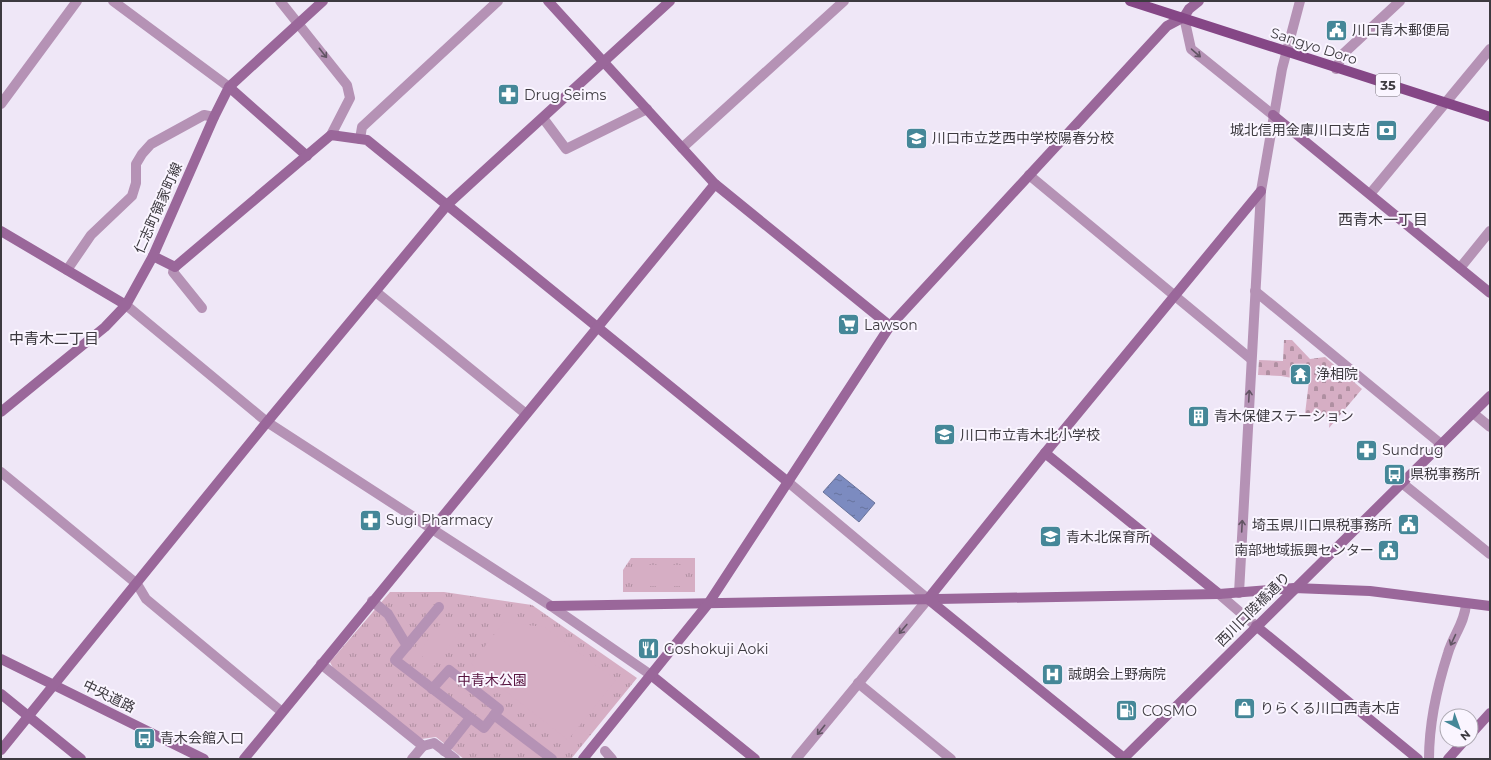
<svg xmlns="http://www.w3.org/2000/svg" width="1491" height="760" font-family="Montserrat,'Noto Sans JP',sans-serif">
	<defs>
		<pattern id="cemetery-stones" width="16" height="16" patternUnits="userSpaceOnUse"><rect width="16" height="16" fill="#d6aec4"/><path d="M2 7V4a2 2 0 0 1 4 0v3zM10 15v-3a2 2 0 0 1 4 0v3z" fill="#af8fa1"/></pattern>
		<pattern id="park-tufts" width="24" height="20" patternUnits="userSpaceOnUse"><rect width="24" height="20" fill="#d6aec4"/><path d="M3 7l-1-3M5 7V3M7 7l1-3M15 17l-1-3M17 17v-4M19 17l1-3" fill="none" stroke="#af8fa1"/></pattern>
		<pattern id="water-ripples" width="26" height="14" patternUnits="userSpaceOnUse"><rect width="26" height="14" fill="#7c8bc0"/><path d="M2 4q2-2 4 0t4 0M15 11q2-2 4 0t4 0" fill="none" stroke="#67739d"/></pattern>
	</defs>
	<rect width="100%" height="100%" fill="#efe7f7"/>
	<polygon fill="url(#cemetery-stones)" points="1284,340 1292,340 1310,359 1325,357 1362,389 1329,428 1330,417 1305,414 1309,381 1281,376 1258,375 1259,360 1283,361"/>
	<g fill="url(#park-tufts)">
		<polygon points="631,558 695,558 695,592 623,592 623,570"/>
		<polygon points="390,592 444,592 532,605 637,678 571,759 464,759 436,737 421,739 333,668 330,662"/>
	</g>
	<g fill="#d6aec4">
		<rect x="637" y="565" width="45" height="21"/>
		<polygon points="445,618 461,630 434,666 418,653"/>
		<polygon points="504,622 544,627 616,680 568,740 471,664"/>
	</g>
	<polygon fill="url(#water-ripples)" stroke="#69739a" points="839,474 875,503 859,522 823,492"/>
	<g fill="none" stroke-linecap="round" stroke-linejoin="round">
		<g stroke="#b592b5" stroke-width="10">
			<polyline points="113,1 229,87"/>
			<polyline points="280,1 347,85 350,98 331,135"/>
			<polyline points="1184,17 1191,49 1273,115"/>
			<polyline points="1336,69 1343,54 1400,1"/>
			<polyline points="1,104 77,1"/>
			<polyline points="543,118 566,149 647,109"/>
			<polyline points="360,139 362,127 498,1"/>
			<polyline points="682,148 844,1"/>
			<polyline points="1029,175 1251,359"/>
			<polyline points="1370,194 1490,49"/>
			<polyline points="175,267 173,272 202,308"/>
			<polyline points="1460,268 1490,231"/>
			<polyline points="67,270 91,235 132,196 136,183 136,164 142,154 151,144 204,115 214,117"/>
			<polyline points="1255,291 1441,444"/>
			<polyline points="376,292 526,414"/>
			<polyline points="126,305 267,422 551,606 651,675"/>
			<polyline points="1473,413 1490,427"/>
			<polyline points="1,472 137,584 146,599 282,712"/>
			<polyline points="788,482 928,599 796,759"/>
			<polyline points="1402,483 1490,554"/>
			<polyline points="1239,593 1261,191 1282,69 1300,1"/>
			<polyline points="1219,594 1256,626"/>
			<polyline points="372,601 388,614 407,646"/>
			<polyline points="439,607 395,660 484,728 494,715"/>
			<polyline points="321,664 423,746 434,743 455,759"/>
			<polyline points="858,683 951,759"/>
			<polyline points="432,689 449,670 499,709 494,715 552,759"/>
			<polyline points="444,751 470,718"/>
			<polyline points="605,751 612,759"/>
			<polyline points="412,759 423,746"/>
			<path d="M1429,759c0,-36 8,-72 19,-106 5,-17 17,-31 18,-49"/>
		</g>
		<g stroke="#9a679a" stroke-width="10">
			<polyline points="548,1 715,184 890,326"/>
			<polyline points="229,87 307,156"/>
			<polyline points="1273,115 1490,293"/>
			<polyline points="1,231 126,305"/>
			<polyline points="153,256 175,267 331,135 367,140 788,482"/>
			<polyline points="1,412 105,327 126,305 153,256 214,117 229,87 323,1"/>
			<polyline points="1045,453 1219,594"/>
			<polyline points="551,606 1219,594 1294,588 1370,591 1490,606"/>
			<polyline points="1256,626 1418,759"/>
			<polyline points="1,659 204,759"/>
			<polyline points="651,675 755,759"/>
			<polyline points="1,694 81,759"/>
			<polyline points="1471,734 1490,713"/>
			<polyline points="1,750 267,422 448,204 670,1"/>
			<polyline points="244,759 715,184"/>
			<polyline points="583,759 708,604 890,326 1167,26 1184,17 1189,9 1199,1"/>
			<polyline points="1123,759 1490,396"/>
			<polyline points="1125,759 928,599 1045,453 1261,191"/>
			<polyline points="1448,759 1465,740"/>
		</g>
		<polyline stroke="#854786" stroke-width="10" points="1130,1 1490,117"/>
	</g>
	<defs><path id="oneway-shaft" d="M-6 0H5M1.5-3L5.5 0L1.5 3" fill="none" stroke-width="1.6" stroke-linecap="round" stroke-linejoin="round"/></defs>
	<g stroke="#615463">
		<use href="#oneway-shaft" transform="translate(323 53) rotate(52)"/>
		<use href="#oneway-shaft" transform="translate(1196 53) rotate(41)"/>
		<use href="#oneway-shaft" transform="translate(1249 396) rotate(-87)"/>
		<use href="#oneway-shaft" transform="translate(1242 526) rotate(-87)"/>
		<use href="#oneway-shaft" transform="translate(903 629) rotate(130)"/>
		<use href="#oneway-shaft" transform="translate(1453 640) rotate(115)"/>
		<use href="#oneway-shaft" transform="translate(821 730) rotate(129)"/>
	</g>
	<defs>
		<symbol id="civic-square" viewBox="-11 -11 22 22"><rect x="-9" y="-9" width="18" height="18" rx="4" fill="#458798" stroke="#faf5ff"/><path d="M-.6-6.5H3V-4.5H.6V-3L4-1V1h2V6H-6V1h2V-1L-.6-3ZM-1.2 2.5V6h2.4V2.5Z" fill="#fff"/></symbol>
		<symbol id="pharmacy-square" viewBox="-11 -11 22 22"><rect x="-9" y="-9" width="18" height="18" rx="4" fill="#458798" stroke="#faf5ff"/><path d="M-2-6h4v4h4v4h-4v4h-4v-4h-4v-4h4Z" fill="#fff"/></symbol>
		<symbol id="bank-square" viewBox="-11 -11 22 22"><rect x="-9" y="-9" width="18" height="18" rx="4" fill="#458798" stroke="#faf5ff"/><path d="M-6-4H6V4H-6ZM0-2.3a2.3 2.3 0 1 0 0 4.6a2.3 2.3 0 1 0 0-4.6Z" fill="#fff"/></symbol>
		<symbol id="school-square" viewBox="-11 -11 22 22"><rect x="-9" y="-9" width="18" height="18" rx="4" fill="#458798" stroke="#faf5ff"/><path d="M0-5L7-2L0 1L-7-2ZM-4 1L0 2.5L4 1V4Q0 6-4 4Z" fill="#fff"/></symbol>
		<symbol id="supermarket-square" viewBox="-11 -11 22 22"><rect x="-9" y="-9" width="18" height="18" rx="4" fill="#458798" stroke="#faf5ff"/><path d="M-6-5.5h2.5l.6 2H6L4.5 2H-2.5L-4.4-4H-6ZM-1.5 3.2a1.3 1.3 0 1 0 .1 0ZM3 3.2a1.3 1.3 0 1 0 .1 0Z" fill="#fff"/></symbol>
		<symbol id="temple-square" viewBox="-11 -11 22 22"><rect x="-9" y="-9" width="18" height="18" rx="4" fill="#458798" stroke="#faf5ff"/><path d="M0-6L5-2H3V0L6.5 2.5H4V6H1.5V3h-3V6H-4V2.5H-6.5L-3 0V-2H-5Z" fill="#fff"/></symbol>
		<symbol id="building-square" viewBox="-11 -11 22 22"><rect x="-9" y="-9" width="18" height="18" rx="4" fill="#458798" stroke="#faf5ff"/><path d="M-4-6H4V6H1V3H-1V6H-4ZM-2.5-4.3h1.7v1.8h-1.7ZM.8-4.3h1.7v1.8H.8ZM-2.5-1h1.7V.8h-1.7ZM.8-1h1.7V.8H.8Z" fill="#fff"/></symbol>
		<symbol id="bus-square" viewBox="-11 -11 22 22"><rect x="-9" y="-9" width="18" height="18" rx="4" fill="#458798" stroke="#faf5ff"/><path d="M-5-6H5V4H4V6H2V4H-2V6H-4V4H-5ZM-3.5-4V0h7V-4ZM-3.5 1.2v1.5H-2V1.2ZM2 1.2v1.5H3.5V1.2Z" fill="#fff"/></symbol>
		<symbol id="restaurant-square" viewBox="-11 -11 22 22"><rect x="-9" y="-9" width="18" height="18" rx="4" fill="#458798" stroke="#faf5ff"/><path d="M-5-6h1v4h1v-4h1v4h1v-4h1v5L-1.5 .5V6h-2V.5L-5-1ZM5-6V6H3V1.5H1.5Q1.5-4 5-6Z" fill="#fff"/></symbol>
		<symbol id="hospital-square" viewBox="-11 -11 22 22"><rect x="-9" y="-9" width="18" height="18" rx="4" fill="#458798" stroke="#faf5ff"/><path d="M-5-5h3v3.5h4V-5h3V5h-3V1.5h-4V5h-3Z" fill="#fff"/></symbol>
		<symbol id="shop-square" viewBox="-11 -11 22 22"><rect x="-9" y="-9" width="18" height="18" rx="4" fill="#458798" stroke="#faf5ff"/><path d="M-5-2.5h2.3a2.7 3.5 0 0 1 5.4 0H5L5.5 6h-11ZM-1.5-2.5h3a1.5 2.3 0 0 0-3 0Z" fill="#fff"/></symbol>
		<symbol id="fuel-square" viewBox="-11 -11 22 22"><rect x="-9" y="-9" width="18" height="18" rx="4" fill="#458798" stroke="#faf5ff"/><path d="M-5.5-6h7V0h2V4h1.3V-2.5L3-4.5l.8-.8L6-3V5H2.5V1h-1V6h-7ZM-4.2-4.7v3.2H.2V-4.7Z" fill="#fff"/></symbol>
	</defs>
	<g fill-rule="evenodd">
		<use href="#civic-square" x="1324" y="18" width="25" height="25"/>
		<use href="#pharmacy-square" x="496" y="82" width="25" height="25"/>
		<use href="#bank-square" x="1374" y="118" width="25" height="25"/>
		<use href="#school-square" x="904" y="126" width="25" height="25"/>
		<use href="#supermarket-square" x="836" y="312" width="25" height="25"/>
		<use href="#temple-square" x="1288" y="362" width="25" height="25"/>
		<use href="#building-square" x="1186" y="404" width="25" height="25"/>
		<use href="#school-square" x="932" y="422" width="25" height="25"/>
		<use href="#pharmacy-square" x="1354" y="438" width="25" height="25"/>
		<use href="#bus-square" x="1382" y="462" width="25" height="25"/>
		<use href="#pharmacy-square" x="358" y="508" width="25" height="25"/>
		<use href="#civic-square" x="1396" y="512" width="25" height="25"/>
		<use href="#school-square" x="1038" y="524" width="25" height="25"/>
		<use href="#civic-square" x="1376" y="538" width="25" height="25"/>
		<use href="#restaurant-square" x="636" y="636" width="25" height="25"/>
		<use href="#hospital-square" x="1040" y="662" width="25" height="25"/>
		<use href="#shop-square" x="1232" y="696" width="25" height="25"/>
		<use href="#fuel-square" x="1114" y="698" width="25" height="25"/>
		<use href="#bus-square" x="132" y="726" width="25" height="25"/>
	</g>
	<g text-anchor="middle" stroke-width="4" stroke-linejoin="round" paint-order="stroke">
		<rect fill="#faf5ff" stroke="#767279" stroke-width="1" x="1376" y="74" width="24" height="22" rx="3"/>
		<g font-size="13" font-weight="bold" fill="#3d3a40">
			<text x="1388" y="90">35</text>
		</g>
		<g font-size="14" fill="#3d3a40" stroke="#faf5ff" text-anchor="start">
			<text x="1352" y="35">川口青木郵便局</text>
			<text x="524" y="100">Drug Seims</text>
			<text x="1370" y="135" text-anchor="end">城北信用金庫川口支店</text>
			<text x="932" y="143">川口市立芝西中学校陽春分校</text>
			<text x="864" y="330">Lawson</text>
			<text x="1316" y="379">浄相院</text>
			<text x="1214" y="421">青木保健ステーション</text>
			<text x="960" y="440">川口市立青木北小学校</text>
			<text x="1382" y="455">Sundrug</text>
			<text x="1410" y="479">県税事務所</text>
			<text x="386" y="525">Sugi Pharmacy</text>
			<text x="1392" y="530" text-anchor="end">埼玉県川口県税事務所</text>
			<text x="1066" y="542">青木北保育所</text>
			<text x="1374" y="555" text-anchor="end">南部地域振興センター</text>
			<text x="664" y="654">Goshokuji Aoki</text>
			<text x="1068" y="679">誠朗会上野病院</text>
			<text x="1260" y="713">りらくる川口西青木店</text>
			<text x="1142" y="716">COSMO</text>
			<text x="160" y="743">青木会館入口</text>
		</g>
		<g font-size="14" fill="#3d3a40" stroke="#faf5ff">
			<text transform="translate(1314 46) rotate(18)" y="5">Sangyo Doro</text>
			<text transform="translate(158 208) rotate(-66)" y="5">仁志町領家町線</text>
			<text transform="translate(1253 609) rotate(-45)" y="5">西川口陸橋通り</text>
			<text transform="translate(109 696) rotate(26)" y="5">中央道路</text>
		</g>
		<g font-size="14" fill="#581440" stroke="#faf5ff">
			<text x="492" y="685">中青木公園</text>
		</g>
		<g font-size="15" fill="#3d3a40" stroke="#faf5ff">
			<text x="1383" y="225">西青木一丁目</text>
			<text x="54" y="344">中青木二丁目</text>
		</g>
	</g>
	<rect width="1491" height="760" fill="none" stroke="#3d3a40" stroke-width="4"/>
	<g transform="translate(1459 728) rotate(139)"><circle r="19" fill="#faf5ff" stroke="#aeaab3"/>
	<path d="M0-3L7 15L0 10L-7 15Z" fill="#458798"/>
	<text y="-6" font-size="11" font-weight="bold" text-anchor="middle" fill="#3d3a40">N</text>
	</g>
</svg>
